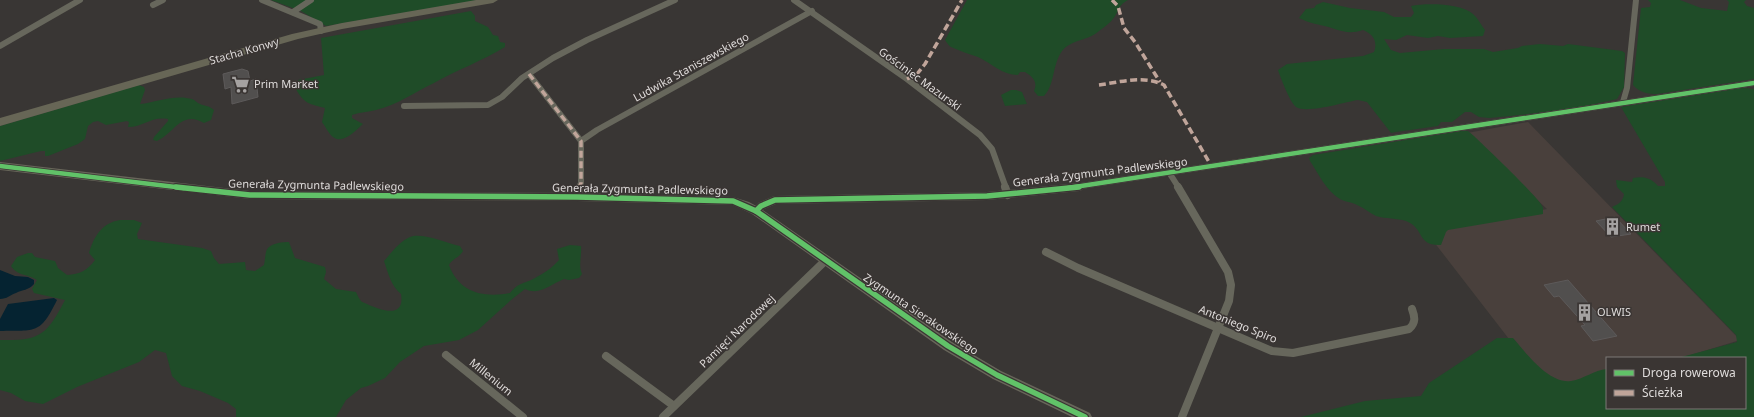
<svg xmlns="http://www.w3.org/2000/svg" width="1754" height="417" font-family="'Noto Sans',sans-serif">
	<rect width="100%" height="100%" fill="#393634"/>
	<polygon fill="#49403c" points="1528,122 1740,340 1681,358 1607,358 1607,380 1553,396 1427,233 1547,209 1467,133"/>
	<g fill="#1f4c28">
		<polygon points="271,0 479,0 326,26 301,11"/>
		<path d="M967,0h161c-12,7 -8,10 -15,19 -3,4 -10,9 -14,12 -11,10 -27,8 -37,20 -10,14 -7,34 -18,45h-6l-4,-5c4,-9 -1,-14 -9,-19h-5l-2,3c-16,0 -27,-12 -40,-18 -9,-3 -18,-6 -27,-10 -2,-1 -4,-4 -6,-7z"/>
		<path d="M1648,0h32l21,8 26,3 2,-9 -2,-2h19l-2,2 3,4 7,2v71l-97,15c-9,0 -17,-1 -24,-9l8,-77 9,-1 1,-4z"/>
		<path d="M1323,2l27,6 34,4 10,5h17l3,-4 -3,-7c15,-3 50,-3 62,8 5,4 8,11 12,16l-2,6 -33,2 -12,-2 -10,2 -21,-3 -11,5 -12,-1 7,11 9,3 44,-4h40l9,3 25,-4 4,-2 18,-2 23,2 5,-2 54,7 3,2 -1,34 -7,12c-41,10 -85,15 -128,19l-10,-1 -8,-5h-6l-13,10h-11l-3,4 -42,6 -5,1 -24,-31 -9,-2c-13,2 -51,14 -62,7 -6,-5 -15,-28 -18,-37l9,-6 76,-8 11,-4c4,-11 -1,-18 -11,-22 -18,6 -26,-2 -43,-5 -8,-2 -13,-3 -21,-7l7,-9 8,-1 2,-3z"/>
		<path d="M471,11l4,5v5l13,6 5,8 5,1 2,6 5,1v4c-23,14 -48,23 -71,36 -19,9 -37,22 -58,27 -8,2 -16,2 -24,5v3l11,6c-7,6 -20,21 -30,13 -4,-3 -8,-11 -11,-15l3,-14c-15,-4 -21,-4 -29,-19l2,-9 26,-5 -3,-37z"/>
		<path d="M139,85l5,2 1,3 -5,14c16,-2 36,-10 52,-5 3,1 5,4 8,5 5,2 10,2 14,6l-3,10 -7,3c-23,-13 -29,10 -47,18l-4,-1 1,-3 14,-16v-2c-17,-3 -24,8 -40,8l1,-5 -2,-1 -21,4 -8,-4 -5,1 -5,4 -3,13 -7,5 -30,12h-3v-5h-4l-41,10v-35z"/>
		<path d="M1742,88l12,1v328h-453l64,-16 56,-5 8,-13 68,-45h16c13,15 36,46 58,43 13,-2 23,-11 36,-12v39h138v-50h-67l59,-16 -1,-7 -124,-128c7,-3 11,-6 12,-13l-7,-7 -1,-7 16,2 1,-4c11,-2 18,0 25,8h7v-4l-44,-75z"/>
		<polygon points="1011,90 1016,90 1022,92 1027,104 1005,106 1001,95"/>
		<path d="M1461,131h7l6,5c10,10 67,63 69,72 0,2 0,4 0,6l-95,16 -2,2 -5,13c-25,1 -16,-17 -35,-24 -9,-3 -20,-2 -30,-5 -6,-3 -12,-8 -19,-11 -5,-3 -12,-3 -17,-6 -13,-7 -22,-26 -30,-38l-1,-3 4,-3z"/>
		<path d="M120,220h14l8,3 -5,11 1,5 64,9 9,3 3,7 5,6 26,-2 1,8 9,1 9,-6c1,-4 1,-9 2,-13 2,-9 16,-10 23,-10l6,16 30,9 1,5 -2,7 12,10 20,3c1,2 3,7 5,9 1,1 6,3 8,4 14,6 36,13 32,-11 -10,-8 -13,-21 -17,-33 7,-8 16,-20 26,-24 11,-5 37,6 50,9l3,5c-4,7 -11,8 -14,14 10,28 35,33 61,28 9,-11 14,-9 25,-15 9,-5 17,-10 24,-18l-2,-11 13,-4 11,1c1,10 -3,19 1,28l-3,4 -10,2 -5,-1c-13,5 -24,17 -39,10l-14,11 -33,30 -19,10 -35,6 -24,16 -15,16 -17,8 -7,2 -15,12 -10,17h-100v-8l-8,-6 -28,-12 -18,-5 -10,-10 -6,-23 -11,-3 -16,12 -62,25 -34,17 -18,-3 -14,-8 -11,-3v-50c40,1 47,-5 65,-40l-31,-7 -2,-4 5,-9c-9,-6 -20,-4 -26,-14l6,-9 11,-4h4l3,4 20,4 3,7 9,7c13,-1 20,-4 28,-15l-6,-7c5,-17 13,-30 31,-33z"/>
	</g>
	<g fill="#052331">
		<path d="M0,270l15,6 13,1 6,3v4c-6,7 -11,5 -18,9 -6,2 -9,6 -16,6z"/>
		<path d="M54,298l3,2c-17,35 -21,30 -57,31v-12l8,-15z"/>
	</g>
	<g fill="#514f4e" stroke="#5d5a5a">
		<polygon points="242,69 248,71 250,81 256,79 258,97 232,104 231,87 225,89 223,74"/>
		<polygon points="1615,217 1631,234 1611,237 1596,221"/>
		<polygon points="1568,280 1617,336 1593,341 1581,326 1585,325 1559,296 1554,297 1544,285"/>
	</g>
	<g fill="none" stroke-linecap="round" stroke-linejoin="round">
		<g stroke="#67675c" stroke-width="6">
			<polyline points="262,0 320,24 321,31"/>
			<polyline points="794,0 907,79 980,135 992,149 1006,188"/>
			<polyline points="153,5 163,0"/>
			<polyline points="293,12 311,0"/>
			<polyline points="0,46 80,0"/>
			<polyline points="529,74 581,141 581,183 579,188"/>
			<polyline points="1623,102 1627,88 1636,0"/>
			<polyline points="404,106 488,105 502,97 522,78 553,58 587,40 675,0"/>
			<polyline points="581,141 597,130 812,11"/>
			<polyline points="1170,174 1179,188"/>
			<polyline points="1068,188 1754,83"/>
		</g>
		<g stroke="#67675c" stroke-width="8">
			<polyline points="1005,187 1008,195"/>
			<polyline points="1178,187 1228,272 1231,285 1229,301 1182,417"/>
			<polyline points="577,197 580,187"/>
			<polyline points="756,211 761,206 775,200 987,196 1079,187"/>
			<path d="M1046,252l32,16 194,83 21,2 116,-24c7,-6 6,-12 3,-20"/>
			<polyline points="446,355 523,417"/>
			<polyline points="606,356 674,406"/>
			<polyline points="663,417 826,260"/>
		</g>
		<polygon fill="#68665a" fill-rule="evenodd" points="0,162 250,191 577,193 733,197 749,202 760,208 952,342 1001,371 1090,413 1092,417 1072,417 993,379 944,350 752,214 733,205 577,201 250,199 0,170"/>
		<polygon fill="#676656" fill-rule="evenodd" points="476,0 498,0 493,3 342,29 298,39 0,126 0,118 292,34 342,23"/>
		<g stroke="#c0a59a" stroke-width="3.5" stroke-dasharray="7 3.5" stroke-linecap="butt">
			<polyline points="1112,0 1118,6 1124,28 1135,42 1160,82"/>
			<polyline points="529,74 581,141 581,183 579,188"/>
			<polyline points="907,79 917,74 925,64 962,0"/>
			<path d="M1099,85c21,-3 45,-10 65,0l48,82"/>
		</g>
		<polyline stroke="#c0a59a" stroke-width="4.5" stroke-dasharray="8 4.5" stroke-linecap="butt" points="577,197 580,187"/>
		<defs>
			<g id="cycleway-far1">
				<polyline points="0,166 184,188"/>
				<polyline points="1068,188 1754,83"/>
			</g>
			<g id="cycleway">
				<polyline points="176,187 250,195 577,197 733,201 756,211 948,346 997,375 1085,417"/>
				<polyline points="756,211 761,206 775,200 987,196 1079,187"/>
			</g>
		</defs>
		<use href="#cycleway-far1" stroke="#3a3533" stroke-width="6"/>
		<use href="#cycleway" stroke="#3a3533" stroke-width="8"/>
		<use href="#cycleway-far1" stroke="#61c268" stroke-width="4.5"/>
		<use href="#cycleway" stroke="#61c268" stroke-width="5.5"/>
	</g>
	<defs>
		<symbol id="supermarket-bare" viewBox="-9 -9 18 18"><path d="M-6-5.5h2.5l.6 2H6L4.5 2H-2.5L-4.4-4H-6ZM-1.5 3.2a1.3 1.3 0 1 0 .1 0ZM3 3.2a1.3 1.3 0 1 0 .1 0Z" fill="#a5a2a1" stroke="#3a3533" stroke-width="2.5" paint-order="stroke"/></symbol>
		<symbol id="building-bare" viewBox="-9 -9 18 18"><path d="M-4-6H4V6H1V3H-1V6H-4ZM-2.5-4.3h1.7v1.8h-1.7ZM.8-4.3h1.7v1.8H.8ZM-2.5-1h1.7V.8h-1.7ZM.8-1h1.7V.8H.8Z" fill="#a5a2a1" stroke="#3a3533" stroke-width="2.5" paint-order="stroke"/></symbol>
	</defs>
	<g fill-rule="evenodd">
		<use href="#supermarket-bare" x="228" y="72" width="25" height="25"/>
		<use href="#building-bare" x="1600" y="214" width="25" height="25"/>
		<use href="#building-bare" x="1572" y="300" width="25" height="25"/>
	</g>
	<g text-anchor="middle" stroke-width="3" stroke-linejoin="round" paint-order="stroke">
		<g font-size="11" fill="#dfdcdb" stroke="#3a3533">
			<text transform="translate(244 51) rotate(-16)" y="4">Stacha Konwy</text>
			<text transform="translate(691 67) rotate(-29)" y="4">Ludwika Staniszewskiego</text>
			<text transform="translate(920 79) rotate(36)" y="4">Gościniec Mazurski</text>
			<text transform="translate(1100 172) rotate(-7)" y="4">Generała Zygmunta Padlewskiego</text>
			<text transform="translate(316 185) rotate(1)" y="4">Generała Zygmunta Padlewskiego</text>
			<text transform="translate(640 189) rotate(1)" y="4">Generała Zygmunta Padlewskiego</text>
			<text transform="translate(921 314) rotate(34)" y="4">Zygmunta Sierakowskiego</text>
			<text transform="translate(1238 324) rotate(22)" y="4">Antoniego Spiro</text>
			<text transform="translate(737 331) rotate(-44)" y="4">Pamięci Narodowej</text>
			<text transform="translate(491 377) rotate(39)" y="4">Millenium</text>
		</g>
		<g font-size="11" fill="#dfdcdb" stroke="#3a3533" text-anchor="start">
			<text x="254" y="88">Prim Market</text>
			<text x="1626" y="231">Rumet</text>
			<text x="1597" y="316">OLWIS</text>
		</g>
	</g>
	<rect x="1606" y="357" width="140" height="52" fill="#3a3533" stroke="#7c7876"/>
	<rect x="1614" y="370" width="20" height="6" fill="#61c268" stroke="#7c7876"/>
	<text x="1642" y="377" font-size="12" fill="#dfdcdb">Droga rowerowa</text>
	<rect x="1614" y="390" width="20" height="6" fill="#c0a59a" stroke="#7c7876"/>
	<text x="1642" y="397" font-size="12" fill="#dfdcdb">Ścieżka</text>
</svg>
